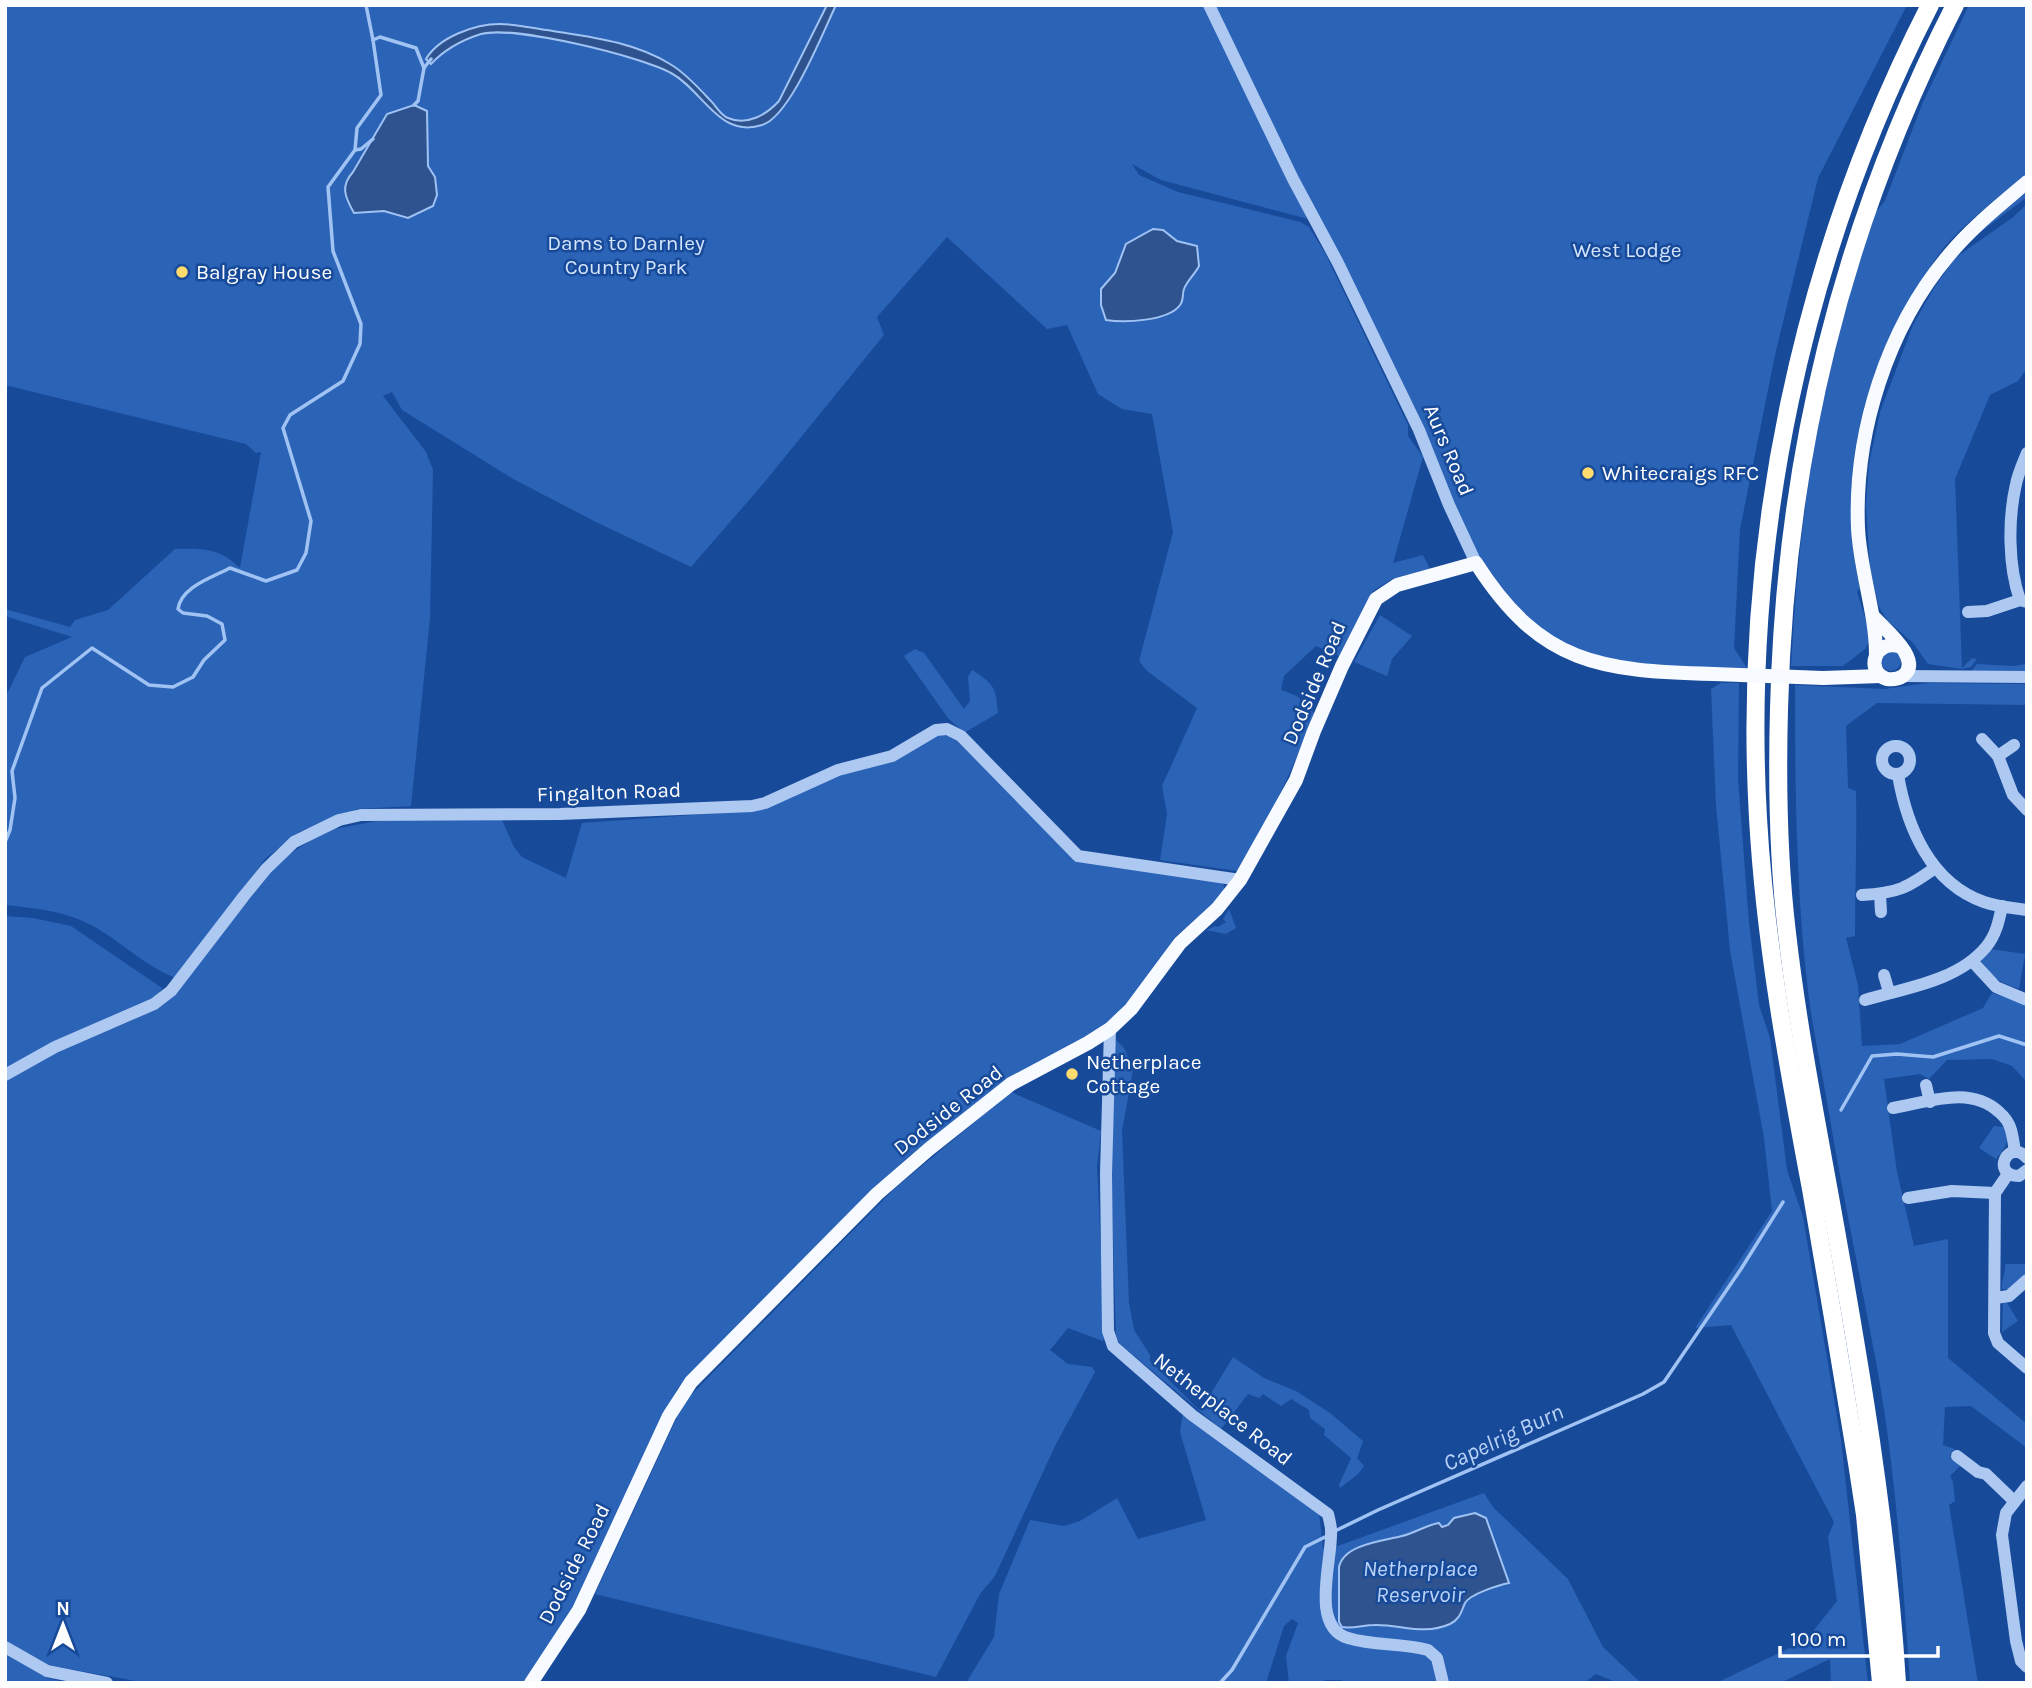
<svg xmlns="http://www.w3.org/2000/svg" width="2032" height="1688" font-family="Karla,sans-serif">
	<rect width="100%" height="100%" fill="#184a9a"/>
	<g fill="#2b63b7" fill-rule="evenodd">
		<path d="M5,5h1902l-89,173 -43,177 -35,174 -6,119 18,28 -74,-3 -114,-23 -74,-65 -152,-321 -30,-45 -147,-39 -29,-16 7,11 39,17 122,30 9,5 16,26 83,172v11l15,21 -30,106 30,-8 7,14 -38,10 -19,12 -34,65 -23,-10 -32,30 -3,14 16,6 17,17c-21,58 -45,106 -77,158l-77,-11 7,-46 -5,-28 35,-78 -50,-37 -8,-10 34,-129 -21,-118 -30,-5 -24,-15 -31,-69 -20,4 -100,-92 -70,80 7,18 -121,149 -72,83 -93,-44 -83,-43 -113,-70 -10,-18 -9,4 43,56 7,18 -3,148 -19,188 -54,3 -58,23 -34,27 -89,119c-32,-12 -55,-37 -85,-53 -26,-14 -57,-17 -86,-20v-207l20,-41 47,-20 -67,-21v-7l65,18 5,-7 33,-10 67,-61c27,-1 45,-1 65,19l21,-116 -5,1 -10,-9 -241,-59z"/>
		<path d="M1969,5h58v168c-26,23 -57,45 -80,71 -8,9 -15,20 -21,30 -63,90 -91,207 -66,314l-3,4 11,35 1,14 -4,8 -22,17h-52c3,-53 7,-106 14,-159 13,-100 38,-198 70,-294l10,-12 38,-99z"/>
		<polygon points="2027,190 2027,197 1966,243"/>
		<polygon points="2027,204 2027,368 2018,381 1990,395 1955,479 1962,668 1972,658 1977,659 1971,667 1962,669 1928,664 1913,643 1887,620 1879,607 1870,569 1866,504 1869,464 1880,412 1913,325 1934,288 1955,258 2012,218"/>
		<polygon points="1380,615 1412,636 1392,659 1387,676 1354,662"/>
		<path d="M915,649l9,4 40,56 6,-8 -2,-24 4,-7c22,14 24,17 26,43l-34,20 -16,-15 -44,-62z"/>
		<circle cx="1891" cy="661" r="10"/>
		<polygon points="1977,664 2013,666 2027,664 2027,672 1971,672"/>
		<polygon points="1721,683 1739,683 1738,779 1749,923 1759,1005 1770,1038 1787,1170 1803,1217 1841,1440 1868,1683 1831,1683 1830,1659 1780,1683 1716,1683 1806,1640 1837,1601 1828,1537 1834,1522 1731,1325 1695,1328 1772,1211 1764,1138 1730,950 1716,805 1711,689"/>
		<path d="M1928,683l99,1v21l-150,-2 -31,23 2,62 8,3c1,48 -1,96 -1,145l-9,2 12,47 4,61 38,-2 83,-36 9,-15 35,11v78l-15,-16 -20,-7 -45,1 -18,19 -9,-5 -36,5 13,93 17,74 34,-7v119l79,66v24l-56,-42 -26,1 -2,38 12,4 -5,6 10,11 -10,10 3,6 2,19 -6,4 29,178h-68c-8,-113 -15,-226 -37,-337 -16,-84 -33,-166 -47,-250 -6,-35 -14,-70 -18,-105 -12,-102 -13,-204 -13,-306l89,4z"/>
		<polygon points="938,734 956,738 1073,859 1223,883 1225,890 1216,901 1174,938 1138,996 1101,1029 1002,1084 908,1157 855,1207 678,1388 658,1424 578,1600 524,1683 147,1683 48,1665 5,1642 5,1080 54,1053 133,1020 171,996 282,859 308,842 334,829 377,821 502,820 514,847 522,857 566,878 582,823 761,810 834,777"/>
		<polygon points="1229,909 1236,928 1226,934 1206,930 1215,926 1218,927 1226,922 1223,919"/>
		<polygon points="5,916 33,918 71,926 162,988 156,998 5,1077"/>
		<path d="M1990,949l35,5 -6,35c-16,-6 -32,-12 -38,-29z"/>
		<polygon points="1114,1038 1124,1048 1133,1070 1122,1131 1129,1303 1134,1330 1150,1355 1150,1361 1198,1409 1201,1410 1233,1357 1264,1378 1296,1391 1330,1413 1363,1441 1357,1458 1364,1466 1358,1474 1340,1488 1339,1485 1351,1458 1324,1435 1325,1429 1310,1418 1309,1410 1291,1399 1281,1406 1263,1394 1259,1398 1248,1394 1221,1429 1119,1343 1116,1337 1111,1168"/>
		<polygon points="1011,1092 1101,1131 1097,1166 1105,1333 1103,1341 1068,1328 1050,1350 1068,1364 1092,1367 1095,1372 1056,1444 995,1576 980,1594 936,1677 595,1594 684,1402 894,1189"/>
		<path d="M1994,1126l10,1c6,15 2,20 -8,32l-17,-11z"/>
		<path d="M2005,1264h22v9c-8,9 -13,19 -25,16 -1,-9 4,-15 3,-25z"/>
		<polygon points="2006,1301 2018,1321 2002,1332 2003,1302"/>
		<path d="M1183,1413l136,100 4,35 12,-1 149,-54 9,14 75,72 35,68 38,36h-23l-22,-9 -12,9h-241l-1,-3h-17l-2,3h-34l-3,-27 12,-33 -6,-4 -8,7 -18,57h-300l28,-46 5,-43 31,-74 34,6 16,-5 37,-23 21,41 68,-19 -26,-88zM1484,1516l25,67 -17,4 -21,10 -37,30 -9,3 -53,-6 -21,5 38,-91 12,-1 31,-13 10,3z"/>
		<polygon points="5,1654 47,1678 69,1683 5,1683"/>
	</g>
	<g fill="#2e538e" stroke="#a0c3f4" stroke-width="2">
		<path d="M827,5h9c-13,27 -46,112 -74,120 -43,14 -59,-35 -91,-52 -31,-17 -158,-48 -190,-39 -19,6 -37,16 -50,30l-5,-5c13,-22 49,-35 74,-35 15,0 32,4 47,6 42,7 85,11 123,34 14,8 28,23 39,35 6,5 11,16 19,19 19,8 38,-3 51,-17z"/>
		<path d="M414,105l13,6 1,55 7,11 2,18 -4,11 -25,12 -24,-7 -30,2c-9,-16 -14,-27 -1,-41l34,-58z"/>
		<path d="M1153,229l10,1 14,11 20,5 2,20c-4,8 -12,15 -15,23 -2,5 0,11 -4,16 -11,16 -56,18 -74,15l-5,-15v-16l14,-16 11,-29z"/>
		<path d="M1475,1513l11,5 23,65c-10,2 -39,11 -44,20 -4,9 -5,16 -15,21 -27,12 -50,0 -76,1 -11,0 -20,4 -32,2l-3,-5v-55c5,-23 44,-26 63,-31 13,-3 24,-11 37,-13l3,4 6,-2 6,-7z"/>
	</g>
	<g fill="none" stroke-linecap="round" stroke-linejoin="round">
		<g stroke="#a0c3f4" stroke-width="3.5">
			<polyline points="366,5 373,40"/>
			<polyline points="414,105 418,101 424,68"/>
			<polyline points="355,150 361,149 373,139"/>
			<path d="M5,842l5,-12 5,-32 -3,-27 30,-83 50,-40 57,37 24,2 20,-10 11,-17 21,-20 -3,-16 -15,-8 -24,-3 -5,-4c3,-22 33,-31 52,-41l36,13 31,-11 9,-17 5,-32 -28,-93 7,-13 53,-34 17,-37 1,-20 -28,-73 -5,-64 27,-37 2,-22 24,-33 -8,-55 7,-3 36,11 8,20 7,-9"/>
			<polyline points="1841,1110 1872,1056 1897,1054 1933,1057 1999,1036 2027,1045"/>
			<polyline points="1335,1531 1378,1510 1643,1394 1664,1382 1741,1269 1783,1202"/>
			<polyline points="1220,1683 1232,1670 1305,1547 1329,1535"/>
		</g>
		<g stroke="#adc9f2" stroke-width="12">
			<polyline points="1209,5 1293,179 1338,263 1419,430 1449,505 1476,563"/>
			<path d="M2027,453c-4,10 -9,21 -11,31 -8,35 -8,82 4,116l7,2"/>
			<polyline points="1968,612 1987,611 2020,600"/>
			<polyline points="1903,676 2027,677"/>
			<polyline points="1982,739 1998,756 2013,795 2027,810"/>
			<circle cx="1896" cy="760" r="14"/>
			<polyline points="1998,756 2014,745"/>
			<path d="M1898,775c9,52 32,108 86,127 14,5 29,6 43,8"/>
			<polyline points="1880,894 1881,912"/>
			<path d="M1862,895c36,-2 45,-7 73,-27"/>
			<polyline points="1972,961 1996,987 2027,1000"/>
			<polyline points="1884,975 1889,992"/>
			<path d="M1865,1000c40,-12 93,-19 121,-53 10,-12 13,-26 16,-41"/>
			<path d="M1110,1029l-4,145 2,157 5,15 79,69 136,99c1,5 3,11 3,16 2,29 -22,96 17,108 26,8 54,5 80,12l9,8 6,25"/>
			<polyline points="5,1075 55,1047 154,1004 171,991 244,896 266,869 294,842 339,820 361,815 560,814 752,806 765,803 838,770 892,756 936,730 947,729 961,736 1078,856 1240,880"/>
			<polyline points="1926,1085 1930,1102"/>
			<path d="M1893,1108c36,-6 77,-23 106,4 6,5 10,10 12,18 2,7 3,15 4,22"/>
			<path d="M2027,1158c-19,-21 -37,18 -8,18l8,-6"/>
			<polyline points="2008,1174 1995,1193 1994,1333 1998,1343 2027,1368"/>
			<polyline points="1908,1198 1952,1191 1995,1193"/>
			<polyline points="1995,1298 2009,1296 2027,1280"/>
			<polyline points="1957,1456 1978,1472 1986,1474 2014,1501"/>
			<polyline points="2027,1486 2006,1513 2002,1535 2016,1641 2021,1661 2027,1667"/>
			<polyline points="5,1647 47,1671 107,1683"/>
		</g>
		<g stroke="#f7faff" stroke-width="14">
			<path d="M1873,616c11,13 51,44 30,60 -5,3 -10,4 -16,3 -23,-7 -12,-42 14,-32"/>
			<path d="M1876,655c0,-43 -16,-84 -18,-127 -4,-95 29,-200 91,-273 22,-27 51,-50 78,-73"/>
			<polyline points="1823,678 1881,676"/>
			<path d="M531,1683l48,-73 90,-194 22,-34 186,-188 52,-45 82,-65 77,-41 22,-14 21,-20 49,-66 37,-34 23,-29 56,-100 18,-49 28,-65 34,-67 21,-14 79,-22c65,102 125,108 238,111"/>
		</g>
		<g stroke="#fff" stroke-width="18">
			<path d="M1881,1683l-16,-168 -8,-52c-15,-91 -30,-183 -46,-274 -23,-123 -46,-246 -53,-371 -16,-280 44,-563 172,-813"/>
			<path d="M1897,1683c-10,-164 -38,-325 -67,-486 -16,-88 -33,-176 -43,-264 -9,-74 -10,-149 -8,-224 6,-249 62,-481 176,-704"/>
		</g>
		<polyline stroke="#f7faff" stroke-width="14" points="1714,674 1823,678"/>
	</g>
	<g fill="#ffdc6d" stroke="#184a9a" stroke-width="2.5">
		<circle cx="182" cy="272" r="7"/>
		<circle cx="1588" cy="473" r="7"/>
		<circle cx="1072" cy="1074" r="7"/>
	</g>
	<g text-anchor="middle" stroke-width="5" stroke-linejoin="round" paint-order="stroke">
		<g font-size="21" fill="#d4e4fc" stroke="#184a9a">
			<text x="626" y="250">Dams to Darnley<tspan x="626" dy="24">Country Park</tspan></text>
			<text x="1627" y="257">West Lodge</text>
		</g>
		<g font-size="21" fill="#fff" stroke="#184a9a" text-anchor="start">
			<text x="196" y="279">Balgray House</text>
			<text x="1602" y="480">Whitecraigs RFC</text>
			<text x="1086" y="1069">Netherplace<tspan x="1086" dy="24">Cottage</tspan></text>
		</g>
		<g font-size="21" fill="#fff" stroke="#184a9a">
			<text transform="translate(1449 450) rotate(67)" y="7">Aurs Road</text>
			<text transform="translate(1314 683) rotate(-67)" y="7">Dodside Road</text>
			<text transform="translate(609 792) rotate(-2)" y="7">Fingalton Road</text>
			<text transform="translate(948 1110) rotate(-38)" y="7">Dodside Road</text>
			<text transform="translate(1223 1409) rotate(38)" y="7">Netherplace Road</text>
			<text transform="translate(574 1564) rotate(-63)" y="7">Dodside Road</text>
		</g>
		<g font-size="23" font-style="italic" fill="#b9d3f8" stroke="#184a9a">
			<text transform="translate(1503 1437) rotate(-25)" y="8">Capelrig Burn</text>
			<text x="1420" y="1576">Netherplace<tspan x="1420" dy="26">Reservoir</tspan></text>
		</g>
	</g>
	<rect width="2032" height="1688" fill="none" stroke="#ffffff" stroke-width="14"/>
	<g transform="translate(63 1625)" stroke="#184a9a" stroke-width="5" paint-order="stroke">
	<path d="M0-5L12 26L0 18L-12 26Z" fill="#ffffff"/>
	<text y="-10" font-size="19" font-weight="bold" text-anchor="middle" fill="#ffffff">N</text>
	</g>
	<path d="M1780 1646v10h158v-10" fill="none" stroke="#ffffff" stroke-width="3.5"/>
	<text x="1790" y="1646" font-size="21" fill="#ffffff" stroke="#184a9a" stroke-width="5" paint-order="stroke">100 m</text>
</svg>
